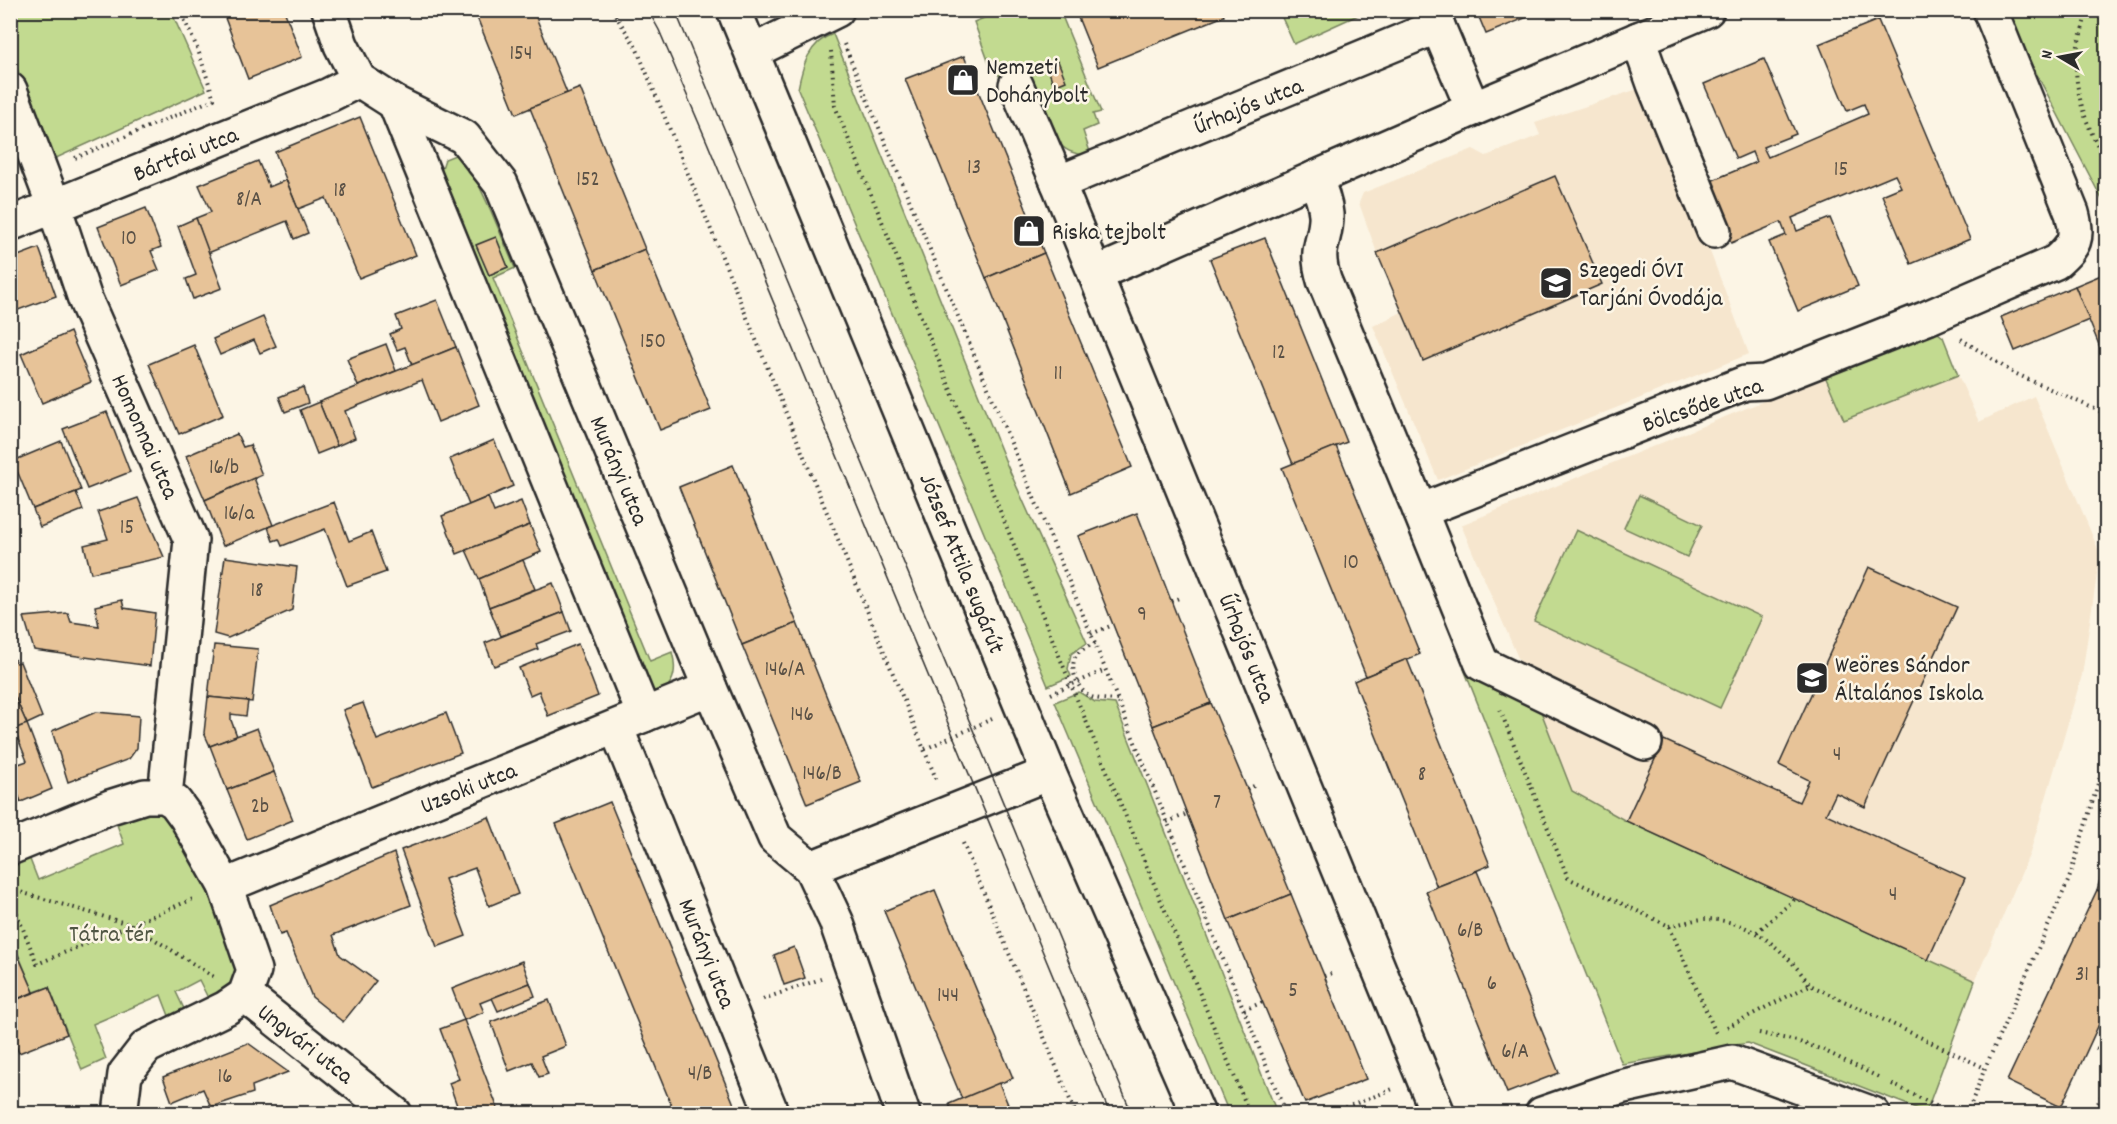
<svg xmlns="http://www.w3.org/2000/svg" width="2117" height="1124" font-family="Dekko,sans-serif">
	<rect width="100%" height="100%" fill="#fcf5e5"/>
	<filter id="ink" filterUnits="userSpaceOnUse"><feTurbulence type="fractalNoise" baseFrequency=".0167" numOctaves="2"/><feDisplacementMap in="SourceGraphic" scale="12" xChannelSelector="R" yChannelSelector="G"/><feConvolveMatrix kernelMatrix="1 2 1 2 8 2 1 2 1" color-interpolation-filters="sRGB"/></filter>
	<g filter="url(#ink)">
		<g fill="#f6e6ce">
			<polygon points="1647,86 1749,354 1438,480 1373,326 1402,312 1377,253 1359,203 1363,193 1473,149 1486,156 1540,135 1535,123"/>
			<polygon points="1958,375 1979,422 2034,396 2100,554 2082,675 2030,853 1975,981 1626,821 1572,791 1540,709 1461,525 1825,376 1844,420"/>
		</g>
		<g fill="#c2da90" stroke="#76825e" stroke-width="1.5" fill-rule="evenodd">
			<polygon points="10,11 171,11 206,90 54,159 11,54"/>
			<path d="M1001,11h59l41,101 -8,2 4,11 -14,6 8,24c-10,0 -22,-1 -30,-10 -17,-16 -26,-54 -35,-76l-25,11 -7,-15 -4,1 -16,-44z"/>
			<polygon points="1279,11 1367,11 1294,44"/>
			<polygon points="2004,11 2106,11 2106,207"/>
			<path d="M833,34l174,431 80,178 -16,11 -3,15 3,7 -23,10 -250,-597c4,-22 11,-47 35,-55z"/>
			<path d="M455,155l12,5 24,51 24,57 -22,10 157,383 22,-9c6,21 1,44 -26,38l-206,-516 5,-15zM496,238l12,29 -19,8 -12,-30z"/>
			<polygon points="1934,330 1943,337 1958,375 1844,420 1825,376"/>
			<polygon points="1639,495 1702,525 1687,557 1624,528"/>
			<polygon points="1576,530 1762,617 1720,708 1534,621"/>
			<polygon points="1464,669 1540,709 1572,791 1626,821 1975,981 1926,1112 1748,1043 1622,1064"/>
			<polygon points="1079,692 1095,702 1115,704 1277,1113 1229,1113 1055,702"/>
			<polygon points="140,814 161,814 176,823 212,890 238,974 232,989 210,1002 199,980 176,992 186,1013 171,1021 161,995 93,1024 106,1059 82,1070 49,987 34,992 11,937 10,863 29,857 38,880 124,844 116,822"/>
		</g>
		<g fill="#e7c398" stroke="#2b2b2b" stroke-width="1.5">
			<polygon points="222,10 284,10 302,57 248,79"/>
			<polygon points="474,10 533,10 567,93 516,114"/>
			<polygon points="1075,10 1222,10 1224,16 1098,67"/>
			<polygon points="1476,10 1542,10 1542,11 1486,34"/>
			<polygon points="1878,20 1970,239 1911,264 1882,195 1901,187 1895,175 1792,218 1797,231 1830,218 1858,286 1798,311 1769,242 1786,235 1781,222 1731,243 1706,183 1756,162 1752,152 1736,159 1704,84 1764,59 1796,134 1763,147 1768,157 1868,114 1864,104 1847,111 1819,44"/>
			<polygon points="964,56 1044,253 986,278 905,79"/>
			<polygon points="1058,61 1066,81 1054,86 1047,66"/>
			<polygon points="580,88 645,249 595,270 530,108"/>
			<polygon points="360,117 416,255 359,278 326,198 298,209 275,152"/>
			<polygon points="258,161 269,187 286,180 308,233 294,239 287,221 208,253 196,218 211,212 199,185"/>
			<polygon points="1555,176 1602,284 1423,361 1377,253"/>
			<polygon points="146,208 161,247 151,251 159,270 121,285 98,227"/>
			<polygon points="196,218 222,288 193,299 186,279 196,275 178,226"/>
			<polygon points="496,237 508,267 489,275 476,245"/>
			<polygon points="1265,238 1347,442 1293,464 1210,259"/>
			<polygon points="39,248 56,296 10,313 10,259"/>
			<polygon points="645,249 711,410 660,430 595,270"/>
			<polygon points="1044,253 1132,467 1071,493 986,278"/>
			<polygon points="2106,273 2106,362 2075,286"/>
			<polygon points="2075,286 2089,320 2015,351 2001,317"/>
			<polygon points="437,300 456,347 412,365 405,347 397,350 390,334 401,329 396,316"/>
			<polygon points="263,317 276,346 260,353 254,340 220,355 213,339"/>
			<polygon points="70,332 91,382 42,403 21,354"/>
			<polygon points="386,344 396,371 358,386 347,359"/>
			<polygon points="194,345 223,415 179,434 149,364"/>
			<polygon points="456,347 479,405 438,422 422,380 345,411 355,438 337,446 319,402"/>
			<polygon points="303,387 308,403 285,412 279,397"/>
			<polygon points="319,402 337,446 317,454 300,410"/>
			<polygon points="107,412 130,472 87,489 63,429"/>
			<polygon points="237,434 243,447 250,445 262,475 205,500 186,456"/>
			<polygon points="494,440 513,486 469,505 450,459"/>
			<polygon points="61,441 81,490 33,509 13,461"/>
			<polygon points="1336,446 1420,654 1366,676 1282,468"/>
			<polygon points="733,465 797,623 742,645 679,487"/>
			<polygon points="254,478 273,525 223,546 205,500"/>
			<polygon points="76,492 83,510 40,527 33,509"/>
			<polygon points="488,497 494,512 521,501 530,525 457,554 442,516"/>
			<polygon points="138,498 164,557 91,573 84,545 108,539 98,512"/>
			<polygon points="334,502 349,541 371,532 386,572 347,586 325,529 282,546 279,539 273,541 268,527"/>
			<polygon points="1137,513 1211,703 1153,726 1078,536"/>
			<polygon points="530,525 541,552 479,579 466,550"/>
			<polygon points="225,557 297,567 292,610 228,638 214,634"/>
			<polygon points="523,560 535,589 489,607 479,579"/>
			<polygon points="1869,567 1957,607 1865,807 1836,793 1826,814 1965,878 1928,960 1626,821 1664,740 1799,802 1809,780 1779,765"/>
			<polygon points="553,583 564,612 501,636 489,607"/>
			<polygon points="122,600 124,608 155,613 150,666 34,650 24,617 68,613 71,622 99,626 95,606"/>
			<polygon points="564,612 571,631 536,644 538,649 494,666 485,643"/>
			<polygon points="797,623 861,782 807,804 742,645"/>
			<polygon points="578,644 598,696 548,716 539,691 530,695 519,668"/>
			<polygon points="214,645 258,649 252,702 208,697"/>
			<polygon points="10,650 16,663 20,662 42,717 27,724 10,686"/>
			<polygon points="1407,659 1490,865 1437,887 1354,681"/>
			<polygon points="10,686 27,724 10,731"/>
			<polygon points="208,697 248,701 246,716 231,714 231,720 237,736 210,746 204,733"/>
			<polygon points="363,703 377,740 446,713 461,753 372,787 343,710"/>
			<polygon points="1211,703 1291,894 1228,920 1153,726"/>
			<polygon points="96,712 139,716 137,748 129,759 68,782 52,731"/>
			<polygon points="27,724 52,789 21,802 10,775 10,767 27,761 14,729"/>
			<polygon points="257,728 274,772 227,790 210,746"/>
			<polygon points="274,772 293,820 247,839 227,790"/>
			<polygon points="10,775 21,802 10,806"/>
			<polygon points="610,802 738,1114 675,1114 556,824"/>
			<polygon points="489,817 518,894 489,906 475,868 445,879 466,936 437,947 401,850"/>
			<polygon points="394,853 411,905 333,935 340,955 376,981 343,1022 312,997 286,933 280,935 270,905"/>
			<polygon points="2106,859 2106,893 2097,890"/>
			<polygon points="1477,871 1559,1073 1507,1093 1426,891"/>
			<polygon points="935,890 1013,1078 962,1099 884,911"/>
			<polygon points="2097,890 2106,894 2106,1009 2061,1107 2007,1081"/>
			<polygon points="1291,894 1366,1079 1305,1103 1228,920"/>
			<polygon points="10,937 34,992 10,1002"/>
			<polygon points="794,947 805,978 784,985 774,955"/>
			<polygon points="522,961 530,983 480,1003 484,1012 464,1020 452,989"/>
			<polygon points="530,983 535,996 498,1011 492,998"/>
			<polygon points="49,987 67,1034 19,1053 10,1032 10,1002"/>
			<polygon points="549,1000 566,1046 541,1056 548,1074 539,1077 532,1062 509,1071 491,1022"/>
			<polygon points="464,1020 500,1114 460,1114 449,1083 459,1079 440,1029"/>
			<polygon points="248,1043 288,1072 252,1086 253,1093 211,1107 203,1089 172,1102 163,1077"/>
			<polygon points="999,1083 1012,1114 953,1114 949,1104"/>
		</g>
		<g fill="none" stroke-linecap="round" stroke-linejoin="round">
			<defs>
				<g id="minor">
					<polyline points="329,10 341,45 359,80 395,103 464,137 501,184 710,688 775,838 811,868 836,921 903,1114"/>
					<polyline points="1431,10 1473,109"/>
					<polyline points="1438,26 1058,183 1438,1114"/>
					<polyline points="1638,39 1654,84 1714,231"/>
					<polyline points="752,52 837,10"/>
					<polyline points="1016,85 1058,183"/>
					<polyline points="10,90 54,206 85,299 191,540 165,796"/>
					<polyline points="395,103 644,715"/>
					<path d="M1315,178c5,12 10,23 11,36 1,13 -4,25 -6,38 -1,9 1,18 4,28l96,231 325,-128 20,-1 162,-64 129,-56c19,-17 23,-24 16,-49l-82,-203"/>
					<polyline points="10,224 329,95 359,80"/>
					<polyline points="1095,274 1473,109 1707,10"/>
					<polyline points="1420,511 1482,664 1645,743"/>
					<polyline points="616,727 772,1114"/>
					<polyline points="10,848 110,807 145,796 165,796 175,802 186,817 225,886 254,970 245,995 226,1008 146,1047 125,1074 120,1114"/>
					<polyline points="811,868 1049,773"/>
					<polyline points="225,886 710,688"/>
					<polyline points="245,995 395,1114"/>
					<polyline points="1542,1114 1620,1087 1732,1062 1873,1114"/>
				</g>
				<polyline id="major" points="734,10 1049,773 1198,1114"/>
			</defs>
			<use href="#minor" stroke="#2b2b2b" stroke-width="38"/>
			<use href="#major" stroke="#2b2b2b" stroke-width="38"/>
			<g stroke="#2b2b2b" stroke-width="4" stroke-dasharray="1.5 4.5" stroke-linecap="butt">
				<polyline points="612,10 636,47 937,781"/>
				<path d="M2086,10c-1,14 -7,27 -9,41 -5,39 10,77 29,110"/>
				<polyline points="844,44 1091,634 1286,1114"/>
				<polyline points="831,51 835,106 1071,685 1250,1114"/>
				<polyline points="75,158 214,99 198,50 180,10"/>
				<polyline points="1961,339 2012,372 2106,414"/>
				<polyline points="1171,601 1179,598"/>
				<polyline points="1091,634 1113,625"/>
				<path d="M1095,643c-5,3 -13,6 -17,10 -11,12 -1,36 11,43 9,4 19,3 29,4"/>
				<polyline points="1051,694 1105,670"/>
				<polyline points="1500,710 1568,878 1669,926 1716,1033"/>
				<polyline points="925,749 992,719"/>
				<polyline points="1247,789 1256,785"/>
				<polyline points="1167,822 1187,814"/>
				<polyline points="963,843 1076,1114"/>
				<polyline points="10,889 132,925 214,977"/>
				<polyline points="10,896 37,964 193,899"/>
				<path d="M1669,926c12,-2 25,-7 37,-7 46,1 79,31 104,66l175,83"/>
				<polyline points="1757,932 1795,899"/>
				<polyline points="1324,976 1334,973"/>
				<polyline points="763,999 821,979"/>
				<polyline points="1244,1010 1263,1002"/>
				<polyline points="1727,1027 1810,985"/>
				<polyline points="1759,1033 1797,1041 1823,1050 1878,1077"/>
				<polyline points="2096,1048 2106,1052"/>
				<polyline points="1892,1084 1952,1114"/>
				<polyline points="1329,1114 1393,1089"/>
				<polyline points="1967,1114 1985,1068 2069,879 2106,757"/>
				<polyline points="2093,1114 2106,1086"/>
			</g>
			<use href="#minor" stroke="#fcf5e5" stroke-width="33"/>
			<use href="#major" stroke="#fcf5e5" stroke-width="33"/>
			<g stroke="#2b2b2b" stroke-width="1.5">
				<polyline points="648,10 659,30 707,142 1110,1114"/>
				<polyline points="675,10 1132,1114"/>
			</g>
		</g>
	</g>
	<defs>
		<symbol id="shop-square" viewBox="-11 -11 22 22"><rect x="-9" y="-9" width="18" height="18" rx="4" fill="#2b2b2b" stroke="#fcf5e5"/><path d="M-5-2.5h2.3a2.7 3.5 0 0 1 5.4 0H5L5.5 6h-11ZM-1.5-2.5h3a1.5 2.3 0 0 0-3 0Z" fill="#fff"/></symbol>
		<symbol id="school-square" viewBox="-11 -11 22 22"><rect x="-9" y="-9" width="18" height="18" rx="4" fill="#2b2b2b" stroke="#fcf5e5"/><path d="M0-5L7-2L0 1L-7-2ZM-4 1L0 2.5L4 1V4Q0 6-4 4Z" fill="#fff"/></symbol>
	</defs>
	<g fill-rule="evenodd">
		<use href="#shop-square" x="944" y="61" width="38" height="38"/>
		<use href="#shop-square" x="1010" y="212" width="38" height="38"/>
		<use href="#school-square" x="1537" y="264" width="38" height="38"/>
		<use href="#school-square" x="1793" y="659" width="38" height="38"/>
	</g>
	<g text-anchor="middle" stroke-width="5" stroke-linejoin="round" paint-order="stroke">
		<g font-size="21" fill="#5a5146">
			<text x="521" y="59">154</text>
			<text x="974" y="173">13</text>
			<text x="1841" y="175">15</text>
			<text x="588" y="185">152</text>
			<text x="340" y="196">18</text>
			<text x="249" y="205">8/A</text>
			<text x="129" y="244">10</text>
			<text x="653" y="347">150</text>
			<text x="1279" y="358">12</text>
			<text x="1058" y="379">11</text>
			<text x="224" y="473">16/b</text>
			<text x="239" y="519">16/a</text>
			<text x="127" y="533">15</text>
			<text x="1351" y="568">10</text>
			<text x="257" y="596">18</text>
			<text x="1142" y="620">9</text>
			<text x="785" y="675">146/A</text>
			<text x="802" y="720">146</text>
			<text x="1837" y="760">4</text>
			<text x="822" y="779">146/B</text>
			<text x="1422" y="780">8</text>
			<text x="1217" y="808">7</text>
			<text x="260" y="812">2b</text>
			<text x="1893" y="900">4</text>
			<text x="1470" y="936">6/B</text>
			<text x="2082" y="980">31</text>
			<text x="1492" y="989">6</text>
			<text x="1293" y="996">5</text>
			<text x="948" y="1001">144</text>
			<text x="1515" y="1057">6/A</text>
			<text x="700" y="1079">4/B</text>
			<text x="225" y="1082">16</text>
		</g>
		<g font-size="24" fill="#2b2b2b" stroke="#fcf5e5" text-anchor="start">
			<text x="986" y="74">Nemzeti<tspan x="986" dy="28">Dohánybolt</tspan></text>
			<text x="1052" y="239">Riska tejbolt</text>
			<text x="1579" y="277">Szegedi ÓVI<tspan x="1579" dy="28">Tarjáni Óvodája</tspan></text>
			<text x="1835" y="672">Weöres Sándor<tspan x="1835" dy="28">Általános Iskola</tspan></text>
		</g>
		<g font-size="24" fill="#2b2b2b" stroke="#fcf5e5">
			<text transform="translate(1248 105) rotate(-22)" y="8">Űrhajós utca</text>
			<text transform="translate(185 153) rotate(-22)" y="8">Bártfai utca</text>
			<text transform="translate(1702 404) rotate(-19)" y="8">Bölcsőde utca</text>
			<text transform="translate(146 436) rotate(66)" y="8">Homonnai utca</text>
			<text transform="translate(620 470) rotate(67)" y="8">Murányi utca</text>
			<text transform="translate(963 563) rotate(68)" y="8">József Attila sugárút</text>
			<text transform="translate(1248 648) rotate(68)" y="8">Űrhajós utca</text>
			<text transform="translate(468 787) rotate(-22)" y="8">Uzsoki utca</text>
			<text transform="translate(708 953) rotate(68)" y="8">Murányi utca</text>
			<text transform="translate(306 1043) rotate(38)" y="8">Ungvári utca</text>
		</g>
		<g font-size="24" fill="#515744" stroke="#fcf5e5">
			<text x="111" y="941">Tátra tér</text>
		</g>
	</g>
	<rect width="2117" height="1124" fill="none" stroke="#fcf5e5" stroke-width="36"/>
	<rect x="18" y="18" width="2081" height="1088" fill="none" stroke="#2b2b2b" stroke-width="2" filter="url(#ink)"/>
	<g transform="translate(2060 57) rotate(280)" stroke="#fcf5e5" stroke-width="4.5" paint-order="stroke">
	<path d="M0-4.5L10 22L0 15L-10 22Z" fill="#2b2b2b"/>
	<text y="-9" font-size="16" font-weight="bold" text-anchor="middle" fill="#2b2b2b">N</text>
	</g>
</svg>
